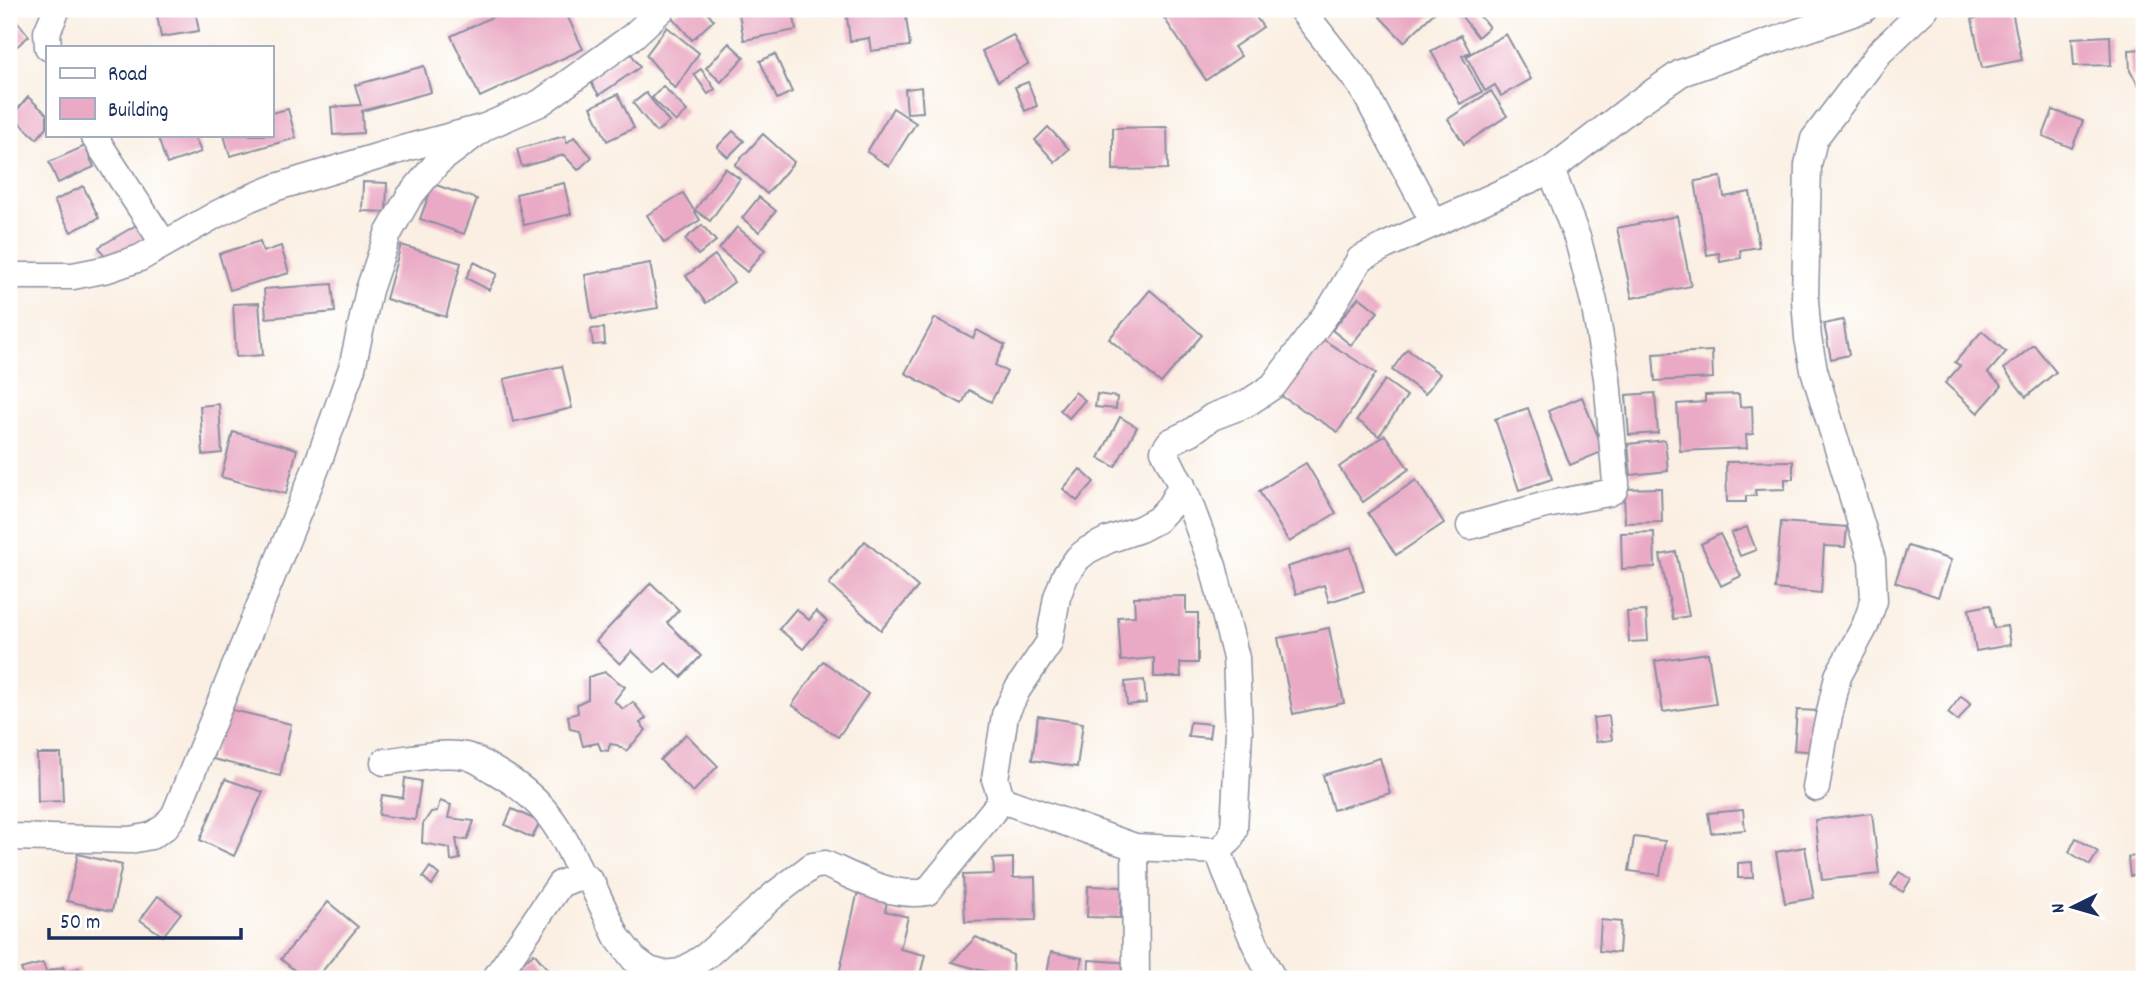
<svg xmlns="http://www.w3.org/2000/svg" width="2153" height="988" font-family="Dekko,sans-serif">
	<rect width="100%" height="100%" fill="#fff"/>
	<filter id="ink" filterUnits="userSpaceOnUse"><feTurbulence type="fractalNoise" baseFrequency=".0143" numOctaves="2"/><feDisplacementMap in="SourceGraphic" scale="14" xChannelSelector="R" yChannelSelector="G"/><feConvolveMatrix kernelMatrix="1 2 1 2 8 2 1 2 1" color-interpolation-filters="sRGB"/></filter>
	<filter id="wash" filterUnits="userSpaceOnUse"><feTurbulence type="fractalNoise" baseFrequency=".00686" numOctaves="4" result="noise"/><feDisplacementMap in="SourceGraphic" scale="28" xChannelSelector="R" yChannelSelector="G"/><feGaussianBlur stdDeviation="1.57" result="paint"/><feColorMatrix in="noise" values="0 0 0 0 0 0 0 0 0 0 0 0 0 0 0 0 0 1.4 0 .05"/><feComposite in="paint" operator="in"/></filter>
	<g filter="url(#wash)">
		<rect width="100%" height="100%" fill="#faefe2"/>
		<g id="blocks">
			<g fill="#eaaac5">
				<polygon points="156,9 195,9 199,31 161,37"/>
				<polygon points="509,9 564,9 583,49 480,97 451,36"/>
				<polygon points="679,9 704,9 714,20 692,40 671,16"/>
				<polygon points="738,9 793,9 796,30 744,40"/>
				<polygon points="846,9 905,9 910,46 871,51 869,38 850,41"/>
				<polygon points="1158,9 1250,9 1263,27 1234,47 1241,56 1206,80"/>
				<polygon points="1388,9 1438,9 1404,42 1380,17"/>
				<polygon points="1456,9 1474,9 1489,27 1478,37"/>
				<polygon points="9,11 29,36 9,53"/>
				<polygon points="2012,11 2022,60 1982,68 1972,19"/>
				<polygon points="667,27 699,53 675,89 646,55"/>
				<polygon points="1506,34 1531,79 1501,96 1495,85 1485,91 1466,56"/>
				<polygon points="1013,35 1028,64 998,81 982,51"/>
				<polygon points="1461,35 1470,52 1462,56 1482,92 1460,104 1431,51"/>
				<polygon points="2110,36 2111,65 2074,66 2072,38"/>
				<polygon points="729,43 744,57 721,82 706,68"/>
				<polygon points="2144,49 2144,94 2130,71 2129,50"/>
				<polygon points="630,52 640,67 599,95 589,79"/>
				<polygon points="775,54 792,92 777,99 760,61"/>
				<polygon points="424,66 431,92 362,111 363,133 333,135 331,107 361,105 355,85"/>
				<polygon points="701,69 715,89 708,94 694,74"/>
				<polygon points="1028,82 1037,106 1025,111 1015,87"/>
				<polygon points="663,86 687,111 676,122 652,98"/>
				<polygon points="921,87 923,112 907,113 905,89"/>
				<polygon points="1491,91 1507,116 1464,144 1448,119"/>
				<polygon points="646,93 669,122 656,132 633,103"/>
				<polygon points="618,94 634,128 607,141 591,107"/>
				<polygon points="28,97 47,114 47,127 37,139 12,116"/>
				<polygon points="893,108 916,123 889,166 867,152"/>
				<polygon points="288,109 296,138 230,156 224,135 271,135 271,113"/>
				<polygon points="2053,110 2083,121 2072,148 2043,136"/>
				<polygon points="1048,127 1069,149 1055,162 1035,140"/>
				<polygon points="1167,127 1168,169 1113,170 1113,128"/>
				<polygon points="733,131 744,141 728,157 717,147"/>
				<polygon points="763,134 794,162 767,194 735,165"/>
				<polygon points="157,135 194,135 201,152 167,164"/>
				<polygon points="565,136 567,143 574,137 592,157 578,170 564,155 522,167 517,149"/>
				<polygon points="85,146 94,167 58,183 49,162"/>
				<polygon points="725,168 740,179 710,221 695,210"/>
				<polygon points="1721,177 1724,197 1750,192 1759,247 1740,250 1741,258 1720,262 1719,253 1707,255 1695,181"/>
				<polygon points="363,182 387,183 386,212 362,211"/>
				<polygon points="564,183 571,214 524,225 516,194"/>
				<polygon points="433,184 477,199 464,234 420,219"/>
				<polygon points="83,186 99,218 71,232 54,201"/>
				<polygon points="683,193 700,220 664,243 647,215"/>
				<polygon points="759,197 776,211 759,232 742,218"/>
				<polygon points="1677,216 1691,286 1632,298 1617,228"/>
				<polygon points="138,224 148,241 108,263 99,247"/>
				<polygon points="702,225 716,241 698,255 685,239"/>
				<polygon points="737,227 765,250 747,272 719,249"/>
				<polygon points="260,241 263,252 281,246 289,273 230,290 219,254"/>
				<polygon points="401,245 461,263 446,317 386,299"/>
				<polygon points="715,255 734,282 706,303 686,276"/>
				<polygon points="474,262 497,274 489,290 466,278"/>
				<polygon points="650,263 658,308 592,319 585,275"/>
				<polygon points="332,284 335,312 266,318 264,289"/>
				<polygon points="1150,290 1202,335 1161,383 1109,339"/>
				<polygon points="1359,297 1378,312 1351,345 1332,330"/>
				<polygon points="259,303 263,355 236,357 233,304"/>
				<polygon points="935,318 973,338 977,330 1005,345 995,365 1007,372 991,402 969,390 962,404 905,373"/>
				<polygon points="1843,320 1849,355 1831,359 1824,324"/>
				<polygon points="604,328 605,344 593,345 591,329"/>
				<polygon points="1982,331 2006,352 1988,373 2002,386 1978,413 1945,383 1960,366 1955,362"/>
				<polygon points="1316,335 1376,373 1338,432 1278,394"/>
				<polygon points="2034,345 2056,372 2026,397 2004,369"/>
				<polygon points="1407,349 1440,374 1425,394 1392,370"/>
				<polygon points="1712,351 1713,378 1655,381 1653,354"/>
				<polygon points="562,366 572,408 513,422 504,379"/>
				<polygon points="1385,380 1407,396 1379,436 1357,420"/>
				<polygon points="1075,392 1085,400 1069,418 1060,410"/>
				<polygon points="1655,393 1658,433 1629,435 1626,395"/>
				<polygon points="1097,394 1117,397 1116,409 1095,407"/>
				<polygon points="1739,394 1740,407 1752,406 1753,434 1746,435 1747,448 1680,451 1677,404 1705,402 1705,395"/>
				<polygon points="1582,397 1604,451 1570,465 1548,411"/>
				<polygon points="219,404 222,453 203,455 200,406"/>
				<polygon points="1528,408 1552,479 1519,490 1495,419"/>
				<polygon points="1120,417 1137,427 1115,467 1099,458"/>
				<polygon points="233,432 297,449 286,494 221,477"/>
				<polygon points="1385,435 1409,469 1363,502 1339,467"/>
				<polygon points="1665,440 1668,471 1631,475 1628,444"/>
				<polygon points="1793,461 1793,479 1785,479 1785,489 1755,490 1756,496 1746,496 1746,502 1727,502 1726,462"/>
				<polygon points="1306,463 1336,513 1289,542 1259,491"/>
				<polygon points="1080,469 1094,482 1077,501 1063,489"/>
				<polygon points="1416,480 1444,523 1396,555 1368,513"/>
				<polygon points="1661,488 1662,522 1625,523 1624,489"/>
				<polygon points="1781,522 1847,527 1845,547 1824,546 1821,593 1775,589"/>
				<polygon points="1747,527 1756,550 1740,556 1731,533"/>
				<polygon points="1654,532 1655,567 1622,569 1621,533"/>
				<polygon points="1720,534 1741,576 1721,586 1701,544"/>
				<polygon points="865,541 918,587 881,630 829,584"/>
				<polygon points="1908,546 1951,560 1938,597 1895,582"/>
				<polygon points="1351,547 1364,591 1329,602 1324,585 1296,594 1287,567"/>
				<polygon points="1676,552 1689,616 1673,619 1660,555"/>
				<polygon points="651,583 679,610 667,623 701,656 681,677 666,663 655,673 632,651 620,664 596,641"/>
				<polygon points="1186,596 1186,613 1198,613 1198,663 1180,663 1181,677 1154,677 1154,658 1121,661 1118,617 1135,616 1134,597"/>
				<polygon points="1990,605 1994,628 2007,626 2010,645 1976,651 1969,609"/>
				<polygon points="796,609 809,620 816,611 827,621 803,649 779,629"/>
				<polygon points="1646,611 1648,641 1629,642 1627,612"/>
				<polygon points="1329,628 1344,703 1293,714 1278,638"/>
				<polygon points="1708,653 1716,704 1663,712 1655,661"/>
				<polygon points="823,661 868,694 838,737 792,705"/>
				<polygon points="605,672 625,687 614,701 623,709 633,702 646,718 640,723 646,730 626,751 617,745 610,744 608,751 601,750 598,743 583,746 579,731 570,729 568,716 578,713 577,704 588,699 588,677"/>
				<polygon points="1144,680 1146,703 1127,705 1125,682"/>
				<polygon points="1961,696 1971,703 1958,721 1948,713"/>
				<polygon points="224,708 291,724 280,776 213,759"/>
				<polygon points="1797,710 1819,711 1816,752 1794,750"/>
				<polygon points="1038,716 1083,723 1077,767 1032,760"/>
				<polygon points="1609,716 1612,740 1596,742 1593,718"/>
				<polygon points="1190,722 1211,724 1209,738 1188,736"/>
				<polygon points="686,734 718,766 693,792 660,760"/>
				<polygon points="37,754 61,754 63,801 38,802"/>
				<polygon points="1380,758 1390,793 1333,810 1323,775"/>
				<polygon points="405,778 421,781 415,820 379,815 382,795 403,798"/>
				<polygon points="225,779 263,792 234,856 200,840"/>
				<polygon points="440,801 451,805 448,818 474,821 467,840 456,839 460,859 451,861 450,848 422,843 423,824 431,812 437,811"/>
				<polygon points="512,809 540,822 532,838 505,825"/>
				<polygon points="1743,810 1745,830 1711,833 1708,813"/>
				<polygon points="1872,813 1879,874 1822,880 1815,820"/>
				<polygon points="1634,837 1665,841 1660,875 1629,871"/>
				<polygon points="2076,838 2098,852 2090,865 2069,852"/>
				<polygon points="1805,847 1814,898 1785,903 1776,852"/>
				<polygon points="78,854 122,865 112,911 67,901"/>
				<polygon points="2144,855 2144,874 2130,876 2128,857"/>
				<polygon points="1013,858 1013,878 1035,877 1036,920 965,922 963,875 994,874 993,859"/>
				<polygon points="1752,862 1753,878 1738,878 1738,863"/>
				<polygon points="430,867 439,875 432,885 423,877"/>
				<polygon points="1899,872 1911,879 1903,892 1891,885"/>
				<polygon points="1088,886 1122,887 1120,918 1087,917"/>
				<polygon points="858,891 888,897 885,911 908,917 900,949 925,955 919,979 860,979 839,974"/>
				<polygon points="158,896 181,913 163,936 140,920"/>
				<polygon points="328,902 358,927 316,979 305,979 281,959"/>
				<polygon points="1601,920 1621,922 1619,953 1599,951"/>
				<polygon points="976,937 1013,955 1012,979 952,962"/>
				<polygon points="1051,952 1082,958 1078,979 1046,979"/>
				<polygon points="534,953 556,979 504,979"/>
				<polygon points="1089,960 1131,963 1130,979 1088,979"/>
				<polygon points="43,963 46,972 63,967 65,972 79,968 82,979 25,979 21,969"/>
			</g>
		</g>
	</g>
	<g filter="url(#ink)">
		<use href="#blocks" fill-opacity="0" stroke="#8a8fa0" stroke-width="2"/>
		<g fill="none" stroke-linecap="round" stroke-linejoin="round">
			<defs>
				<g id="minor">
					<polyline points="1301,9 1362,87 1434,223"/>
					<polyline points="48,47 47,32 57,9"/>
					<polyline points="93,135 164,244"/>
					<polyline points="9,276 73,276 108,269 140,258 217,214 250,198 277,187 406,148 485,127 540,103 633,36 662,9"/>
					<polyline points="1470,526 1546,505 1608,493 1614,490 1616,483 1607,378 1594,302 1578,240 1551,170"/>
					<path d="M384,762c26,-3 56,-11 82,-6 10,2 20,10 29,15 47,27 67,56 87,107"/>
					<polyline points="1816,788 1824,739 1838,676 1865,626 1874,601 1872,560 1814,370 1808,338 1805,300 1808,165 1814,139 1880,52 1925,9"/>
					<polyline points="1002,800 995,779 1005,715 1017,690 1049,643 1057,597 1065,576 1078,558 1088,550 1108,540 1140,529 1157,520 1170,506 1182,485"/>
					<polyline points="9,837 130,840 151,836 165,827 175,814 318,463 352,368 369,290 388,234 409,197 438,162 485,127"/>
					<polyline points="1135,847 1136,979"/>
					<path d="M1218,851c17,44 32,87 55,128"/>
					<path d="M495,979l65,-95 15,-6 13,1 4,5 25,53 17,22 15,11 15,4 17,-2 25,-16 68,-61 38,-29 13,-2c32,14 66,34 102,28l75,-92 133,47 83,4 11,-10 5,-11 5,-99 -3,-73 -23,-92 -26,-69 -23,-46 6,-9 21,-10 21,-15 34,-13 27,-18 59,-80 28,-47 25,-13 166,-76 85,-66 45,-31 183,-64"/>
				</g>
			</defs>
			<use href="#minor" stroke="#8a8fa0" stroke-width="29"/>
			<use href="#minor" stroke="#fff" stroke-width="26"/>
		</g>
	</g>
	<rect width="2153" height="988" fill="none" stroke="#fff" stroke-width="35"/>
	<rect x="46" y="46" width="228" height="91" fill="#ffffff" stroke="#a4acbf" stroke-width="2"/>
	<rect x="60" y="68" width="35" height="10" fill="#ffffff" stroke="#a4acbf" stroke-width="2"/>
	<text x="108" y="80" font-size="21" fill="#1b2f5e">Road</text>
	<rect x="60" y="98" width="35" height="21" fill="#eaaac5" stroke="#a4acbf" stroke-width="2"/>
	<text x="108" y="116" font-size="21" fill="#1b2f5e">Building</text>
	<g transform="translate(2073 907) rotate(265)" stroke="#ffffff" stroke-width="5" paint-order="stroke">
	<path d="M0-5L12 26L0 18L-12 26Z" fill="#1b2f5e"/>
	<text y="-10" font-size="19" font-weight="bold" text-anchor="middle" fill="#1b2f5e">N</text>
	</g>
	<path d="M49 928v10h192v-10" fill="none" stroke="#1b2f5e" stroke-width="3.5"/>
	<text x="60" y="928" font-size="21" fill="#1b2f5e" stroke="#ffffff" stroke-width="5" paint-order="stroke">50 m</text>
</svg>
